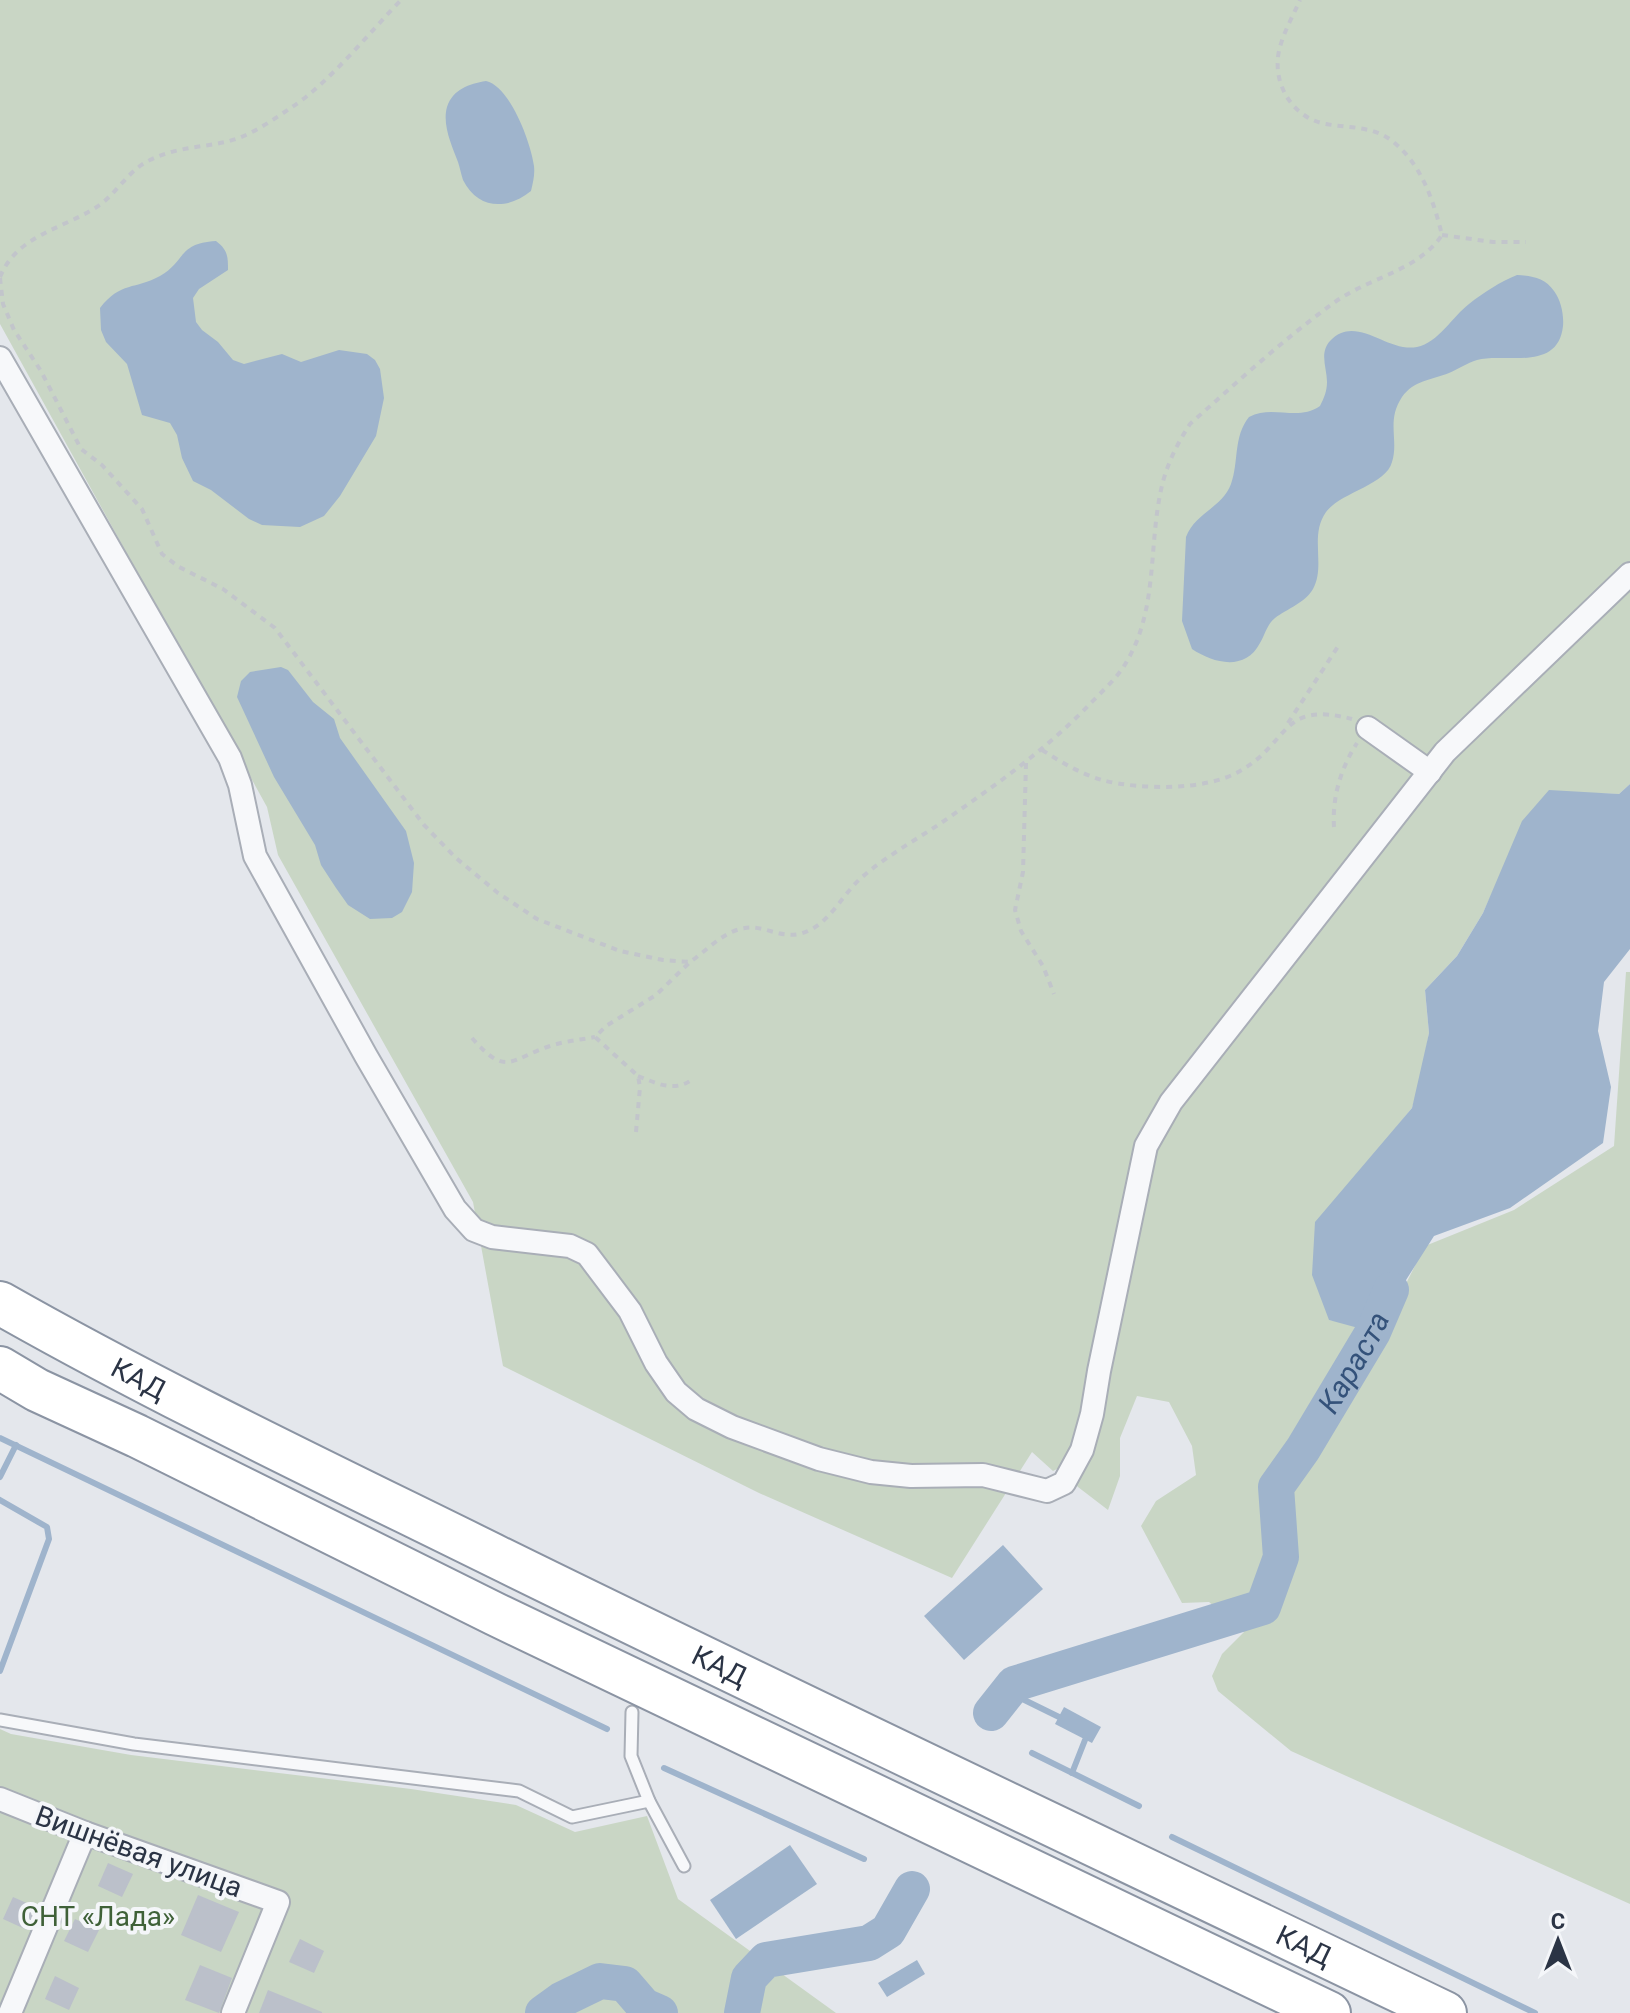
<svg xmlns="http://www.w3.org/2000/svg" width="1630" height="2013" font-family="Roboto,sans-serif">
	<rect width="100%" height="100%" fill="#e4e7ec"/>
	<g fill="#c9d6c5">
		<polygon points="0,0 1630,0 1630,784 1619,794 1587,793 1502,871 1483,913 1457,956 1425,990 1429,1033 1420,1081 1412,1108 1368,1162 1329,1320 1383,1329 1425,1246 1514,1210 1614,1146 1626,972 1630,972 1630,1904 1291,1751 1218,1691 1212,1676 1222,1654 1244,1632 1209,1602 1182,1603 1141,1526 1156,1501 1196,1475 1192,1446 1169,1402 1137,1396 1120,1438 1120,1476 1108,1510 1078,1487 1061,1467 1053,1471 1032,1452 952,1578 759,1493 503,1366 473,1202 278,855 267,807 0,324"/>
		<polygon points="0,1729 11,1734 131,1755 411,1789 516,1805 575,1832 647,1816 678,1899 836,2013 0,2013"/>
	</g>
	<g fill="#9fb4cc">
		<path d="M486,81c24,5 45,62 48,85 1,9 -1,16 -3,25 -23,19 -53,19 -68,-11 -2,-6 -3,-12 -5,-18 -6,-16 -16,-37 -11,-55 6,-18 22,-23 39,-26z"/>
		<path d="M216,241c12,9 12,16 12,29l-29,19 -6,9 3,24 6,8 16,12 15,18 11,4 38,-10 19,8 38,-12 28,4 8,6 5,9 4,29 -8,38 -36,60 -16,20 -24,11 -38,-2 -13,-6 -38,-29 -18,-9 -11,-23 -5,-23 -7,-12 -28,-8 -15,-51 -21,-22 -5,-12 -1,-22c21,-27 35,-18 60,-32 26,-15 18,-33 56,-35z"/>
		<path d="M1517,275c15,1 28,3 37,16 7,9 10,24 9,35 -5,47 -60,26 -86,34 -10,3 -19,9 -28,13 -17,7 -35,7 -47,24 -16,24 -3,43 -10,65 -6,23 -51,30 -66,50 -17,24 0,53 -13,77 -7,13 -26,20 -38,29 -8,6 -10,17 -15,25 -15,29 -47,20 -68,6l-10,-28 4,-84c9,-24 36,-29 45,-53 8,-22 2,-47 18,-67 24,-13 48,5 71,-11 4,-8 7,-15 7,-24 0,-14 -8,-29 3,-41 26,-28 57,12 87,6 21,-4 36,-31 52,-43 15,-12 31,-22 48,-29z"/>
		<polygon points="281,667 288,670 313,702 334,719 340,738 406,831 414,863 412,892 402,912 392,918 370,919 348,905 336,888 321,865 315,845 274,777 237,697 241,681 250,672"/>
		<polygon points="1630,784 1630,949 1604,982 1598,1031 1611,1087 1603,1143 1510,1208 1434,1236 1373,1332 1329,1320 1312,1275 1315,1222 1412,1108 1429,1033 1425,990 1457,956 1483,913 1522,821 1549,790 1619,794"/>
		<polygon points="1003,1545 1043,1589 964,1660 924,1616"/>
		<polygon points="1064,1707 1101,1727 1092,1743 1055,1724"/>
		<polygon points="790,1845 817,1884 736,1939 710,1900"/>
		<polygon points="917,1960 925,1974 887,1997 878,1983"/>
	</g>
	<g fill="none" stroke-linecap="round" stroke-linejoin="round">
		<g stroke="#9fb4cc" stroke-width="6">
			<polyline points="0,1438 607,1729"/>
			<polyline points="0,1477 16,1445"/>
			<polyline points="0,1500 47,1527 49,1539 0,1671"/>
			<polyline points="1008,1692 1059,1717"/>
			<polyline points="1032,1753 1139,1806"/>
			<polyline points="664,1768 864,1859"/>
			<polyline points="1072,1773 1085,1740"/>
			<polyline points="1172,1837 1535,2013"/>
		</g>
		<g stroke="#9fb4cc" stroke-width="36">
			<path id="s1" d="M991,1713l23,-29 249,-77 18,-50 -5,-70 27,-38 70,-117 18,-42"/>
			<polyline points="543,2013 561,2000 600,1981 625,1984 644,2006 660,2013"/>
			<polyline points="742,2013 749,1978 766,1960 869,1943 888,1931 912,1889"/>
		</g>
	</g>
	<g fill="#bbc0ca">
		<polygon points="108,1863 133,1874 122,1897 98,1886"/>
		<polygon points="198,1895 239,1912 221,1952 181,1935"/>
		<polygon points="13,1897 38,1908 27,1930 3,1919"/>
		<polygon points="75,1919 99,1930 88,1952 64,1941"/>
		<polygon points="300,1939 324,1951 314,1973 289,1962"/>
		<polygon points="200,1965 232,1978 219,2013 185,2000"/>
		<polygon points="55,1976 79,1988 69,2010 45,1999"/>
		<polygon points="268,1990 322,2012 322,2013 259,2013"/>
	</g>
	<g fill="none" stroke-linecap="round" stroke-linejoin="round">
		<defs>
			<g id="lane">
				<polyline points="632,1712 631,1756 649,1801 684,1866"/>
				<polyline points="0,1720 134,1744 519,1791 572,1817 649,1801"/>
			</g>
			<g id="street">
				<polyline points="0,358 230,758 240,785 255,856 366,1056 455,1209 474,1230 492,1237 570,1246 587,1254 630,1311 656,1363 676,1392 696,1409 732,1427 819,1459 871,1472 911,1476 983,1475 1047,1491 1064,1483 1082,1450 1092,1414 1099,1371 1146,1146 1171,1102 1445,752 1630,574"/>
				<polyline points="1368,728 1430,772"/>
				<polyline points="0,1799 85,1833 278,1902 233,2013"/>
				<polyline points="10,2013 85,1833"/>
			</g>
			<g id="highway">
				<path id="s2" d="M0,1303c162,92 331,172 497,254 315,155 632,304 948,456"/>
				<polyline points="0,1368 37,1390 137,1436 495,1614 1329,2013"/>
			</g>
		</defs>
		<use href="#lane" stroke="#a9aeb7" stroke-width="15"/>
		<use href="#street" stroke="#a9aeb7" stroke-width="26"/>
		<use href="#highway" stroke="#8b94a3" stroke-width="46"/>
		<g stroke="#c2c5cb" stroke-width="4" stroke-dasharray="6 6" stroke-linecap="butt">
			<polyline points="1442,235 1493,242 1526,242"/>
			<path d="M0,277c18,-44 66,-48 101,-73 18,-14 28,-34 49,-44 30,-15 61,-12 89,-22 18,-7 37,-20 53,-31 37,-24 77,-74 109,-107"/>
			<path d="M0,278l3,26 11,26 27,41 40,78 21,16 40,44 20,45 17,13 44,22 52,39 149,197 32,33 42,35 39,26 83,32 43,9 27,2c16,-11 31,-28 50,-33 25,-7 43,15 70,1 22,-11 33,-36 51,-52 24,-21 53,-37 80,-55 52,-36 102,-71 146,-116 13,-14 31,-29 40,-46 33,-56 20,-123 37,-183 6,-20 15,-37 26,-54 47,-42 95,-86 145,-122 35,-25 83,-31 107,-67 -9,-36 -21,-72 -51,-95 -19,-14 -43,-12 -65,-16 -34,-6 -54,-41 -47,-73 4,-18 14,-35 21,-51"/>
			<polyline points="1288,723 1339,645"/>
			<path d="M1042,750c19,12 39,24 60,30 38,10 104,11 138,-9 50,-28 40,-71 112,-52"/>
			<polyline points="1026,763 1023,872 1015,910 1021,931 1043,966 1054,994"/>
			<path d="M1334,827c-2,-30 7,-59 23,-84"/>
			<path d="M472,1038c35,40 38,21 78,8 15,-5 30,-6 45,-9"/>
			<path d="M638,1076c20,8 38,17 56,2"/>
			<polyline points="636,1132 640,1087 638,1076 595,1037 606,1026 656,995 690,962"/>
		</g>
		<use href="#lane" stroke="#f7f8fa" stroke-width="11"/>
		<use href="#street" stroke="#f7f8fa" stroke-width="22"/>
		<use href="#highway" stroke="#fff" stroke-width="42"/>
	</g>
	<g text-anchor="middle" stroke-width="8" stroke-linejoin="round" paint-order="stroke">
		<g font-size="28" fill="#2b3445" stroke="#f4f6f9">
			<text dy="10" stroke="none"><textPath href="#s2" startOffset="158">КАД</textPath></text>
			<text dy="10" stroke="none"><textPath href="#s2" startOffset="806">КАД</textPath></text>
			<text transform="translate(139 1851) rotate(20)" y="10">Вишнёвая улица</text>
			<text dy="10" stroke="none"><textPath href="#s2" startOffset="1454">КАД</textPath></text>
		</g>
		<g font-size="28" fill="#3f6138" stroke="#f4f6f9">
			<text x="98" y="1926">СНТ «Лада»</text>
		</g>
		<g font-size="30" font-style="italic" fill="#34527a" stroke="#f4f6f9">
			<text dy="10" stroke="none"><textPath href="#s1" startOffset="568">Караста</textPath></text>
		</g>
	</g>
	<g transform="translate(1558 1941)" stroke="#f4f6f9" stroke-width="6" paint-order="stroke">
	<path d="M0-6L14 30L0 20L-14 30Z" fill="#2b3445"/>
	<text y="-12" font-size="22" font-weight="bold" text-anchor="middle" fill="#2b3445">С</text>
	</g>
</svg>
